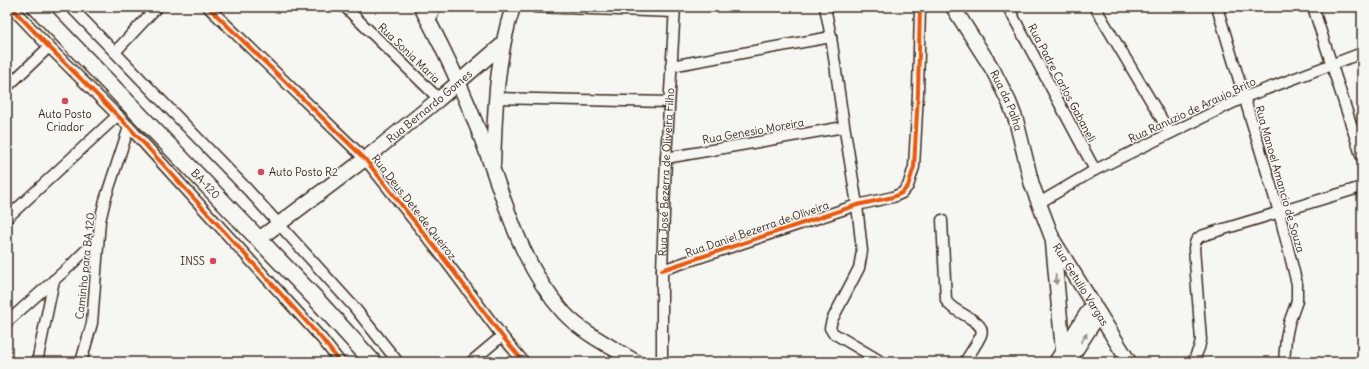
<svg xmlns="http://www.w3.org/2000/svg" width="1369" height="369" font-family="Delius,sans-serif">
	<rect width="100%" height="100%" fill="#f6f6f2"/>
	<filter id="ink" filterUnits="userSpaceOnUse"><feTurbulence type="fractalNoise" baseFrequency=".025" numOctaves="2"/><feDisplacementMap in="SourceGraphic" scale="8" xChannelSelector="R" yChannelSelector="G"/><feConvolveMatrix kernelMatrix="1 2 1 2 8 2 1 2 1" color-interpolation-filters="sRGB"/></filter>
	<g filter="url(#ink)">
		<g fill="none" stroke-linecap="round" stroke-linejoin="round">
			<defs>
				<g id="street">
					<polyline points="11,7 49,47 129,127 322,339 340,362"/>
					<polyline points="71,7 248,190 354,307 398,362"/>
					<polyline points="208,7 365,159 442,256 502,336 524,362"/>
					<polyline points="345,7 439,99"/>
					<polyline points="535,7 674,12"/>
					<polyline points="825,7 831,37 841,106 857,205 862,251 859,268 832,320 830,328 833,333 882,362"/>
					<polyline points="1008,7 1095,170"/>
					<polyline points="1095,7 1170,133"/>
					<polyline points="1217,7 1279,212 1297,284 1297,301 1289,323 1286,338 1284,362"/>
					<polyline points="1313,7 1362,158"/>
					<polyline points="430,23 435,7"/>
					<polyline points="115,52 157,7"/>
					<polyline points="671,66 831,37"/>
					<polyline points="7,87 49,47"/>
					<polyline points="496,98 669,102"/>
					<polyline points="666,158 844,127"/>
					<polyline points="1039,203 1095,170 1245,97 1362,53"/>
					<polyline points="7,218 118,115"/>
					<path d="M942,220l4,80c5,13 41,20 35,35 -4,9 -11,18 -16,27"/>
					<polyline points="662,270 857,205 893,197 902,193 908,186 914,167 918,93 920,7"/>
					<polyline points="7,322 70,266 98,238"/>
					<polyline points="37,362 54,280"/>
					<polyline points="81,362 92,323 100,221 105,200 129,127"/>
					<polyline points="471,362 502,336"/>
					<path id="s1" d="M662,362v-92l4,-112 9,-151"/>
					<path d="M1193,362l6,-14 2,-8 -7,-92c1,-6 2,-9 7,-12l161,-49"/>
				</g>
				<g id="secondary">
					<path d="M421,7c28,51 53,108 72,163 18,51 34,102 71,143 20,21 48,34 72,49"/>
					<path id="s2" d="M953,7l40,63 16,32 7,18 16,65 21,55 76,122"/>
					<path d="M493,165c2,-54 3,-107 20,-158"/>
					<path id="s3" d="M259,239l106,-80 74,-60 64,-55"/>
					<polyline points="1053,243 1063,351"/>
					<polyline points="1056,362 1093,304"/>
					<polyline points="1068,362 1099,314"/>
				</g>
				<g id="primary">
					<path id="s4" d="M36,7l280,292 57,63"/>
				</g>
			</defs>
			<use href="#street" stroke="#3b2a1e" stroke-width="13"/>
			<use href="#secondary" stroke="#3b2a1e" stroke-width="17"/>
			<use href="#primary" stroke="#3b2a1e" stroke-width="19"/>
			<use href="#street" stroke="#f6f6f2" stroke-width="10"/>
			<use href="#secondary" stroke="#f6f6f2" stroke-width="14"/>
			<use href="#primary" stroke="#f6f6f2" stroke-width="16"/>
			<defs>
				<g id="cycleway">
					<polyline points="11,7 49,47 129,127 322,339 340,362"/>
					<polyline points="208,7 365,159 442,256 502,336 524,362"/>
					<polyline points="662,270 857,205 893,197 902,193 908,186 914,167 918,93 920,7"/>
				</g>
			</defs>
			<use href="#cycleway" stroke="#f6f6f2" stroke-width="6"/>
			<use href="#cycleway" stroke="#e8590c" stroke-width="4"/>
		</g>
		<defs><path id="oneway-solid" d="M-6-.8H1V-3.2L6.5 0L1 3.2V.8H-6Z"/></defs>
		<g fill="#989088">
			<use href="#oneway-solid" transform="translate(1056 279) rotate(85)"/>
			<use href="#oneway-solid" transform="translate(1084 338) rotate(-57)"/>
		</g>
	</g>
	<g fill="#d1495b" stroke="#f6f6f2" stroke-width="1.5">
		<circle cx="65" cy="101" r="4"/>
		<circle cx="261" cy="172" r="4"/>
		<circle cx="213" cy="261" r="4"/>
	</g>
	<g text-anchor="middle" stroke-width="3" stroke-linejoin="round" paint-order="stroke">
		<g font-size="11" fill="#3b2a1e" stroke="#f6f6f2">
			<text transform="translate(409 53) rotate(44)" y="4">Rua Sonia Maria</text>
			<text transform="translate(1062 83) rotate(62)" y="4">Rua Padre Carlos Gabaneli</text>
			<text dy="4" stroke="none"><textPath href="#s2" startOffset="108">Rua da Palha</textPath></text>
			<text dy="4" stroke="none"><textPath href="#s3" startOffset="216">Rua Bernardo Gomes</textPath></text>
			<text transform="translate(1192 110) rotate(-25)" y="4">Rua Ranuzio de Araujo Brito</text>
			<text transform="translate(753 131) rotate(-10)" y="4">Rua Genesio Moreira</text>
			<text dy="4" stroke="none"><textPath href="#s1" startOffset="190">Rua José Bezerra de Oliveira Filho</textPath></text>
			<text transform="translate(1280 179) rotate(74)" y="4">Rua Manoel Amancio de Souza</text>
			<text dy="4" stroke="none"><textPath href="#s4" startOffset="245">BA-120</textPath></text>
			<text transform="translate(414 207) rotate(52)" y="4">Rua Deus Dete de Queiroz</text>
			<text transform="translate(757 229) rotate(-19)" y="4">Rua Daniel Bezerra de Oliveira</text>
			<text transform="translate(85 266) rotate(-84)" y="4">Caminho para BA 120</text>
			<text dy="4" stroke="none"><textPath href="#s2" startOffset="308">Rua Getulio Vargas</textPath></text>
		</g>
		<g font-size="11" fill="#3b2a1e" stroke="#f6f6f2">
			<text x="65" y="118">Auto Posto<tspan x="65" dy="13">Criador</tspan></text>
			<text x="269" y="176" text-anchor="start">Auto Posto R2</text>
			<text x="205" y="265" text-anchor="end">INSS</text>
		</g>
	</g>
	<rect width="1369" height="369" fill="none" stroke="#f6f6f2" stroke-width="24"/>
	<rect x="12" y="12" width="1345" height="345" fill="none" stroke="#3b2a1e" stroke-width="1.5" filter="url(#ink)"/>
</svg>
